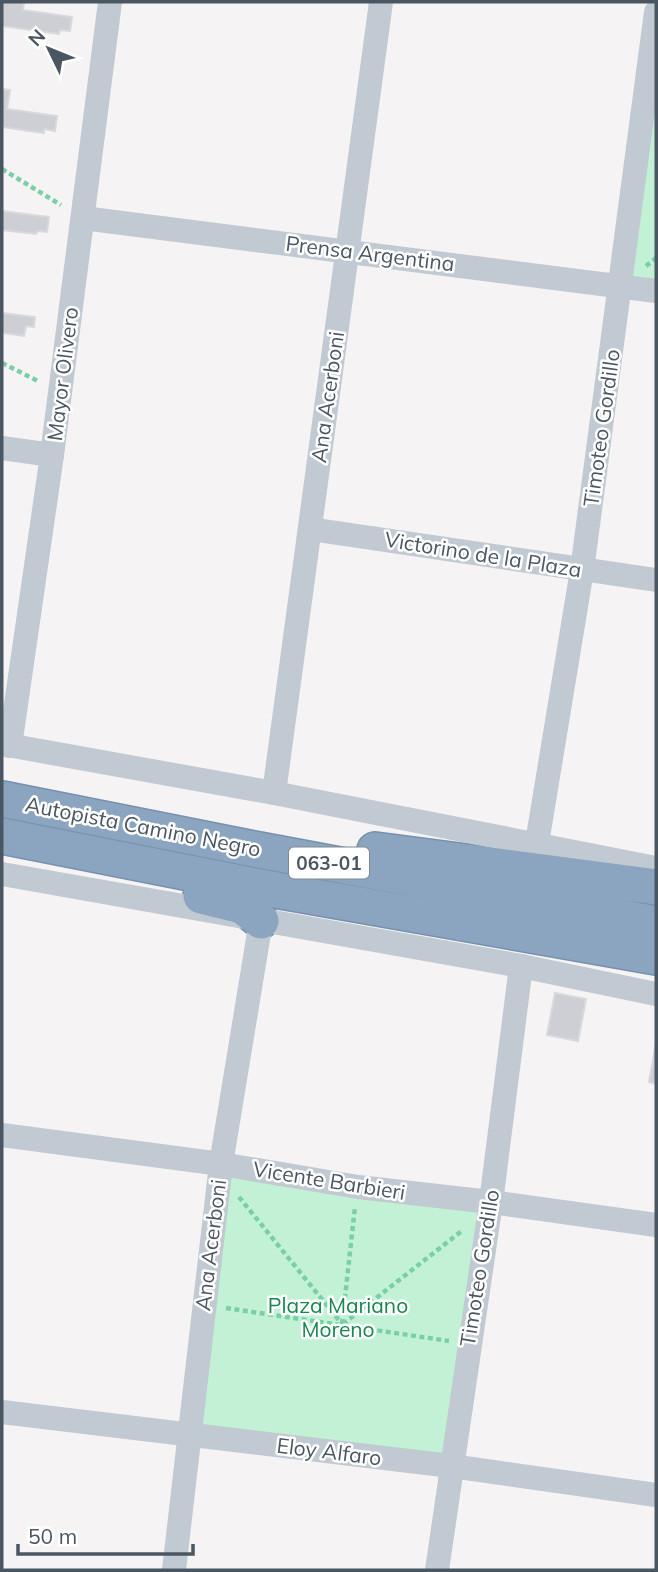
<svg xmlns="http://www.w3.org/2000/svg" width="658" height="1572" font-family="Mulish,sans-serif">
	<rect width="100%" height="100%" fill="#f5f3f3"/>
	<g fill="#c3f1d5">
		<polygon points="656,12 656,291 621,286"/>
		<polygon points="221,1174 491,1202 451,1466 188,1436"/>
	</g>
	<g fill="#cdcfd5" stroke="#d7d9de" stroke-width="2">
		<polygon points="2,2 24,2 23,10 72,17 70,31 60,30 59,34 2,26"/>
		<polygon points="2,89 10,90 7,109 57,116 55,131 44,129 44,133 2,127"/>
		<polygon points="2,211 49,217 47,232 37,231 36,234 2,230"/>
		<polygon points="2,313 35,317 34,327 26,326 24,336 2,333"/>
		<polygon points="555,993 586,999 578,1041 547,1035"/>
		<polygon points="656,1043 656,1084 649,1082"/>
	</g>
	<g fill="none" stroke-linecap="round" stroke-linejoin="round">
		<defs>
			<g id="highway">
				<polyline points="2,799 259,850 656,924"/>
				<polyline points="2,836 281,891 656,957"/>
				<polyline points="375,850 656,887"/>
				<polyline points="201,896 242,906 261,921"/>
			</g>
		</defs>
		<use href="#highway" stroke="#7690ad" stroke-width="38"/>
		<g stroke="#7ad0a6" stroke-width="4.5" stroke-dasharray="5 3.5" stroke-linecap="butt">
			<polyline points="2,169 61,205"/>
			<polyline points="646,266 656,258"/>
			<polyline points="2,363 38,381"/>
			<polyline points="239,1197 342,1324"/>
			<polyline points="226,1308 449,1341"/>
			<polyline points="342,1324 355,1207"/>
			<polyline points="343,1324 463,1230"/>
		</g>
		<g stroke="#c1cad2" stroke-width="24">
			<polyline points="83,218 656,291"/>
			<polyline points="2,448 52,455"/>
			<polyline points="310,529 656,580"/>
			<polyline points="2,744 274,793 656,868"/>
			<polyline points="10,746 52,455 110,2"/>
			<polyline points="274,793 381,2"/>
			<polyline points="537,843 582,570 656,12"/>
			<polyline points="2,874 521,966 656,994"/>
			<polyline points="2,1135 221,1164 358,1187 491,1202 656,1225"/>
			<polyline points="2,1412 451,1466 656,1495"/>
			<polyline points="174,1570 221,1164 261,921"/>
			<polyline points="437,1570 491,1202 521,966"/>
		</g>
		<use href="#highway" stroke="#8ba5c1" stroke-width="35"/>
	</g>
	<g text-anchor="middle" stroke-width="5" stroke-linejoin="round" paint-order="stroke">
		<rect fill="#fff" stroke="#808990" stroke-width="2" x="289" y="847.5" width="80" height="31" rx="5"/>
		<g font-size="19" font-weight="bold" fill="#4a5661">
			<text x="329" y="870">063-01</text>
		</g>
		<g font-size="21" fill="#4a5661" stroke="#fff">
			<text transform="translate(370 254) rotate(7)" y="7">Prensa Argentina</text>
			<text transform="translate(63 374) rotate(-83)" y="7">Mayor Olivero</text>
			<text transform="translate(328 397) rotate(-82)" y="7">Ana Acerboni</text>
			<text transform="translate(602 428) rotate(-82)" y="7">Timoteo Gordillo</text>
			<text transform="translate(483 555) rotate(9)" y="7">Victorino de la Plaza</text>
			<text transform="translate(143 827) rotate(11)" y="7">Autopista Camino Negro</text>
			<text transform="translate(329 1181) rotate(9)" y="7">Vicente Barbieri</text>
			<text transform="translate(211 1245) rotate(-83)" y="7">Ana Acerboni</text>
			<text transform="translate(480 1268) rotate(-81)" y="7">Timoteo Gordillo</text>
			<text transform="translate(329 1452) rotate(7)" y="7">Eloy Alfaro</text>
		</g>
		<g font-size="21" fill="#17864f" stroke="#fff">
			<text x="338" y="1313">Plaza Mariano<tspan x="338" dy="24">Moreno</tspan></text>
		</g>
	</g>
	<rect width="658" height="1572" fill="none" stroke="#4a5661" stroke-width="7"/>
	<g transform="translate(49 49) rotate(313)" stroke="#ffffff" stroke-width="5" paint-order="stroke">
	<path d="M0-5L12 26L0 18L-12 26Z" fill="#4a5661"/>
	<text y="-10" font-size="19" font-weight="bold" text-anchor="middle" fill="#4a5661">N</text>
	</g>
	<path d="M18 1544v10h175v-10" fill="none" stroke="#4a5661" stroke-width="3.5"/>
	<text x="28" y="1544" font-size="21" fill="#4a5661" stroke="#ffffff" stroke-width="5" paint-order="stroke">50 m</text>
</svg>
